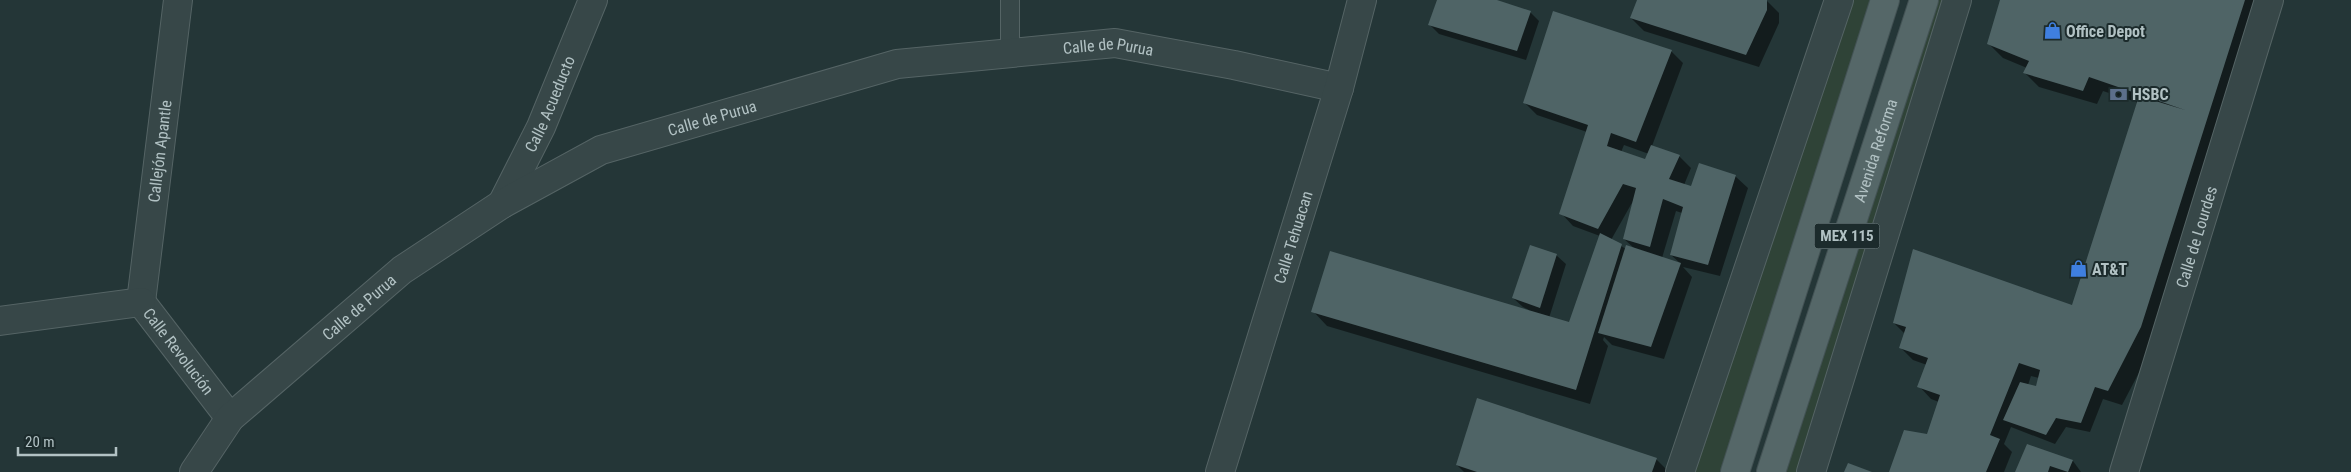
<svg xmlns="http://www.w3.org/2000/svg" width="2351" height="472" font-family="'Roboto Condensed',sans-serif">
	<rect width="100%" height="100%" fill="#243637"/>
	<g fill="#2f4337">
		<polygon points="1839,0 1885,0 1735,472 1680,472"/>
		<polygon points="1924,0 1957,0 1811,472 1771,472"/>
	</g>
	<g fill="#0007" fill-rule="evenodd">
		<polygon points="1438,0 1493,0 1530,12 1539,21 1526,60 1439,34 1429,24"/>
		<polygon points="1638,0 1766,0 1779,13 1779,23 1759,67 1644,31 1631,18"/>
		<path d="M2001,0h262l-108,342 -33,63 -19,-6 -13,33 -24,-5 -11,17 -44,-17 -7,17 8,8 -8,20h-113l37,-37 11,-33 -8,-3 -12,-13 8,-21 -14,-5 -12,-12 4,-14 -11,-11 179,-16 66,-204 -36,-12 -6,13 -58,-17 -14,-14 2,-5 -24,-10 -14,-14zM2031,376l8,2 -3,10 -8,-3z"/>
		<path d="M1671,51l12,12 -31,83 27,10 12,12 -7,17 8,2 43,-11 13,12 -28,88 -37,-9 9,10 -28,82 -52,-14 -8,-8 -1,3 5,6 -18,58 -263,-78 -14,-15 215,1 1,-2 -6,-3 -10,-9 43,-43 10,9 -17,54 24,7 27,-89 -27,-10 -12,-13 26,-81 -50,-17 -12,-12zM1624,145l25,9 -3,7 -25,-9zM1633,201l-9,38 11,10h-9l-15,-9zM1676,211l6,2 -11,42 10,9 -19,-6z"/>
		<polygon points="2027,445 2073,461 2081,472 2017,472"/>
		<polygon points="1656,459 1669,472 1464,472 1457,465"/>
	</g>
	<g fill="#4f6466">
		<polygon points="1437,0 1497,0 1531,11 1517,51 1428,25"/>
		<polygon points="1637,0 1767,0 1767,10 1746,55 1630,18"/>
		<polygon points="2000,0 2245,0 2141,327 2108,391 2095,387 2081,423 2056,418 2046,435 2003,420 2020,382 2036,386 2040,370 2019,363 1990,435 2000,439 1986,472 1889,472 1904,430 1927,434 1940,395 1917,387 1928,358 1899,348 1906,327 1893,323 1913,249 2072,305 2139,96 2185,110 2089,77 2083,91 2023,73 2029,61 1987,44"/>
		<polygon points="1553,11 1672,50 1636,142 1611,133 1607,146 1645,159 1651,145 1680,155 1669,179 1691,186 1699,163 1736,175 1708,265 1670,255 1683,207 1663,199 1650,247 1623,239 1636,188 1623,184 1598,229 1559,214 1588,125 1523,103"/>
		<polygon points="1600,233 1622,244 1576,390 1311,312 1330,251 1569,322"/>
		<polygon points="1530,245 1557,254 1540,308 1512,298"/>
		<polygon points="1626,245 1681,263 1651,347 1598,333"/>
		<polygon points="1477,398 1657,458 1652,472 1477,472 1456,465"/>
		<polygon points="2027,444 2073,460 2068,472 2050,466 2048,472 2015,472"/>
		<polygon points="1848,463 1872,472 1844,472"/>
	</g>
	<g fill="none" stroke-linecap="round" stroke-linejoin="round">
		<defs>
			<polyline id="service" points="1010,0 1010,53"/>
			<g id="minor">
				<path id="s1" d="M502,204l39,-77 52,-127"/>
				<path id="s2" d="M141,302l37,-302"/>
				<path id="s3" d="M141,302l89,116"/>
				<polyline points="0,321 141,302"/>
				<path id="s4" d="M194,472l36,-54 172,-148 100,-66 99,-54 296,-86 218,-21 119,22 105,23"/>
				<path id="s5" d="M1220,472l119,-384 23,-88"/>
				<path id="s6" d="M2124,472l145,-472"/>
			</g>
			<g id="tertiary">
				<polyline points="1680,472 1839,0"/>
				<polyline points="1811,472 1957,0"/>
			</g>
			<g id="primary">
				<polyline points="1735,472 1885,0"/>
				<path id="s7" d="M1771,472l153,-472"/>
			</g>
		</defs>
		<use href="#service" stroke="#556465" stroke-width="20"/>
		<use href="#minor" stroke="#556465" stroke-width="30"/>
		<use href="#tertiary" stroke="#556465" stroke-width="30"/>
		<use href="#primary" stroke="#435254" stroke-width="30"/>
		<use href="#service" stroke="#374748" stroke-width="18"/>
		<use href="#minor" stroke="#374748" stroke-width="28"/>
		<use href="#tertiary" stroke="#374748" stroke-width="28"/>
		<use href="#primary" stroke="#556768" stroke-width="28"/>
	</g>
	<defs>
		<symbol id="shop-bare" viewBox="-9 -9 18 18"><path d="M-5-2.5h2.3a2.7 3.5 0 0 1 5.4 0H5L5.5 6h-11ZM-1.5-2.5h3a1.5 2.3 0 0 0-3 0Z" fill="#3f7fe0" stroke="#1c2b2c" stroke-width="2.5" paint-order="stroke"/></symbol>
		<symbol id="bank-bare" viewBox="-9 -9 18 18"><path d="M-6-4H6V4H-6ZM0-2.3a2.3 2.3 0 1 0 0 4.6a2.3 2.3 0 1 0 0-4.6Z" fill="#5c6f8a" stroke="#1c2b2c" stroke-width="2.5" paint-order="stroke"/></symbol>
	</defs>
	<g fill-rule="evenodd">
		<use href="#shop-bare" x="2040" y="18" width="25" height="25"/>
		<use href="#bank-bare" x="2106" y="82" width="25" height="25"/>
		<use href="#shop-bare" x="2066" y="256" width="25" height="25"/>
	</g>
	<g text-anchor="middle" stroke-width="4" stroke-linejoin="round" paint-order="stroke">
		<rect fill="#1c2b2c" stroke="#859596" stroke-width="1" x="1814.5" y="223.5" width="65" height="25" rx="4"/>
		<g font-size="15" font-weight="bold" fill="#b2c2c4">
			<text x="1847" y="241">MEX 115</text>
		</g>
		<g font-size="16" font-weight="bold" fill="#b2c2c4" stroke="#1c2b2c" text-anchor="start">
			<text x="2066" y="37">Office Depot</text>
			<text x="2132" y="100">HSBC</text>
			<text x="2092" y="275">AT&amp;T</text>
		</g>
		<g font-size="16" fill="#b2c2c4" stroke="#1c2b2c">
			<text dy="6" stroke="none"><textPath href="#s4" startOffset="1045">Calle de Purua</textPath></text>
			<text dy="6" stroke="none"><textPath href="#s1" startOffset="111">Calle Acueducto</textPath></text>
			<text dy="6" stroke="none"><textPath href="#s4" startOffset="640">Calle de Purua</textPath></text>
			<text dy="6" stroke="none"><textPath href="#s7" startOffset="338">Avenida Reforma</textPath></text>
			<text dy="6" stroke="none"><textPath href="#s2" startOffset="152">Callejón Apantle</textPath></text>
			<text dy="6" stroke="none"><textPath href="#s6" startOffset="246">Calle de Lourdes</textPath></text>
			<text dy="6" stroke="none"><textPath href="#s5" startOffset="246">Calle Tehuacan</textPath></text>
			<text dy="6" stroke="none"><textPath href="#s4" startOffset="235">Calle de Purua</textPath></text>
			<text dy="6" stroke="none"><textPath href="#s3" startOffset="62">Calle Revolución</textPath></text>
		</g>
	</g>
	<path d="M18 447v8h98v-8" fill="none" stroke="#b2c2c4" stroke-width="2.5"/>
	<text x="25" y="447" font-size="15" fill="#b2c2c4" stroke="#1c2b2c" stroke-width="4" paint-order="stroke">20 m</text>
</svg>
